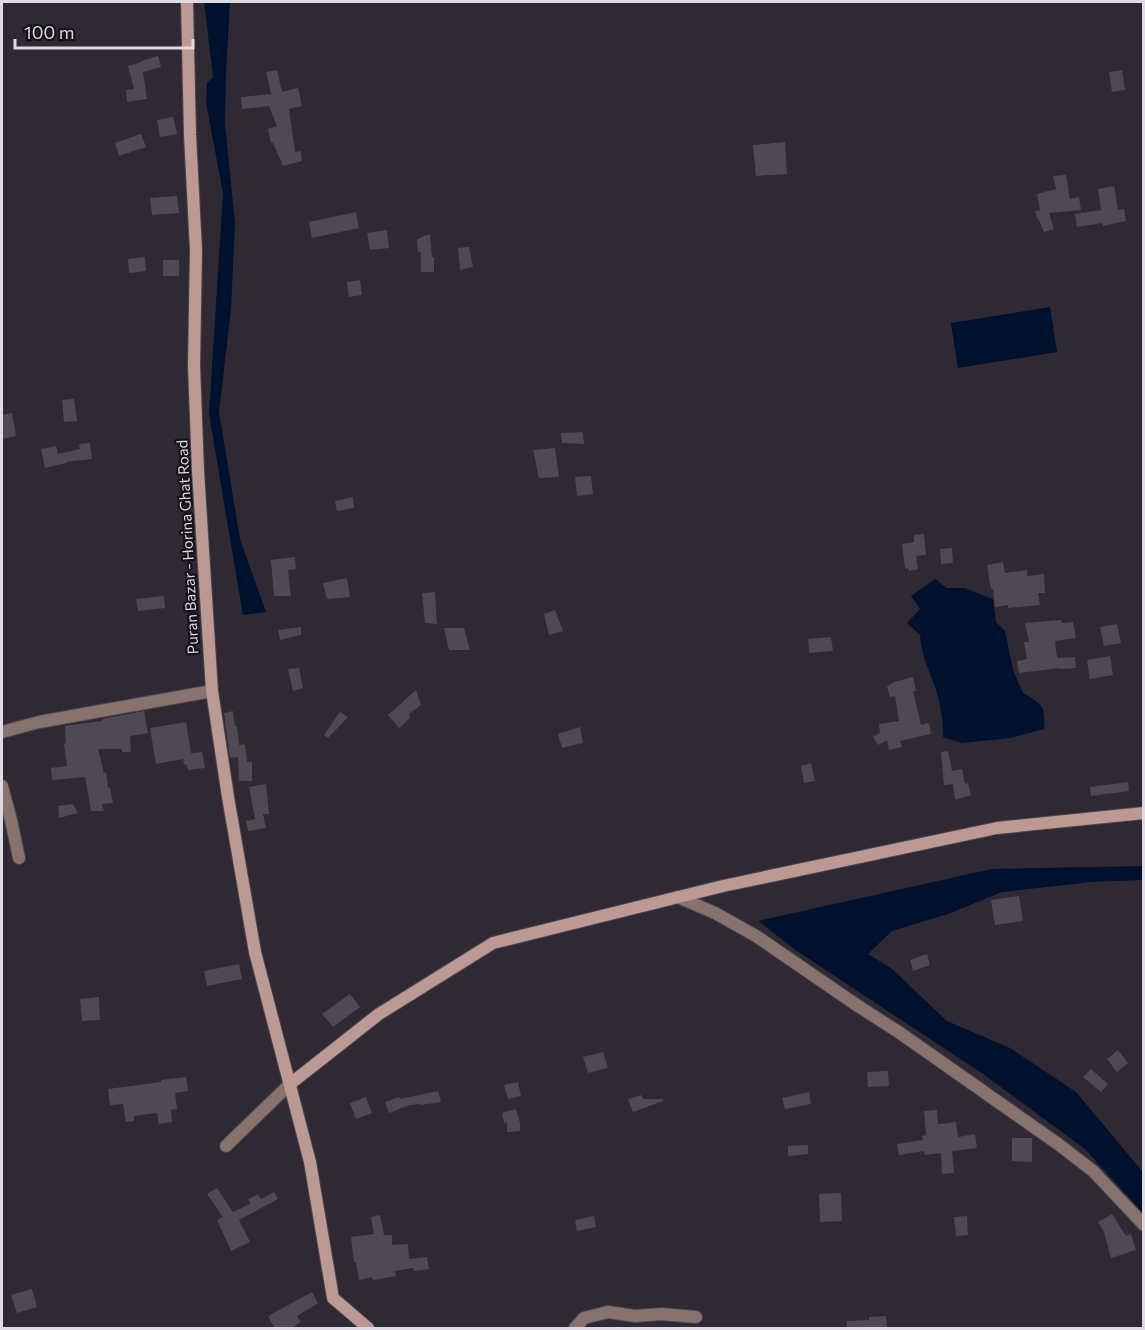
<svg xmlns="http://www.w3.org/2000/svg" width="1145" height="1330" font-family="Commissioner,sans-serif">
	<rect width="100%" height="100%" fill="#2e2933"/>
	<g fill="#00112d">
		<polygon points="204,2 230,2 226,74 225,123 235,223 231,309 219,412 240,539 266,612 243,615 209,414 223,193 206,103 207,83 213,77"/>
		<polygon points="1050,307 1057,352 958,368 951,323"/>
		<path d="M935,579l12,9h17l29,11 3,23 9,9 8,39 10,23c20,11 22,13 21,36l-33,9 -50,5 -18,-6c0,-16 -2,-31 -7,-47 -6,-18 -15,-35 -16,-55l-13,-12 13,-14 -9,-13z"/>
		<polygon points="1143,866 1143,880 1091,882 1002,892 948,914 892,931 868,954 891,968 947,1021 1010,1048 1076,1092 1143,1172 1143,1213 1085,1149 983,1074 797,951 758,921 992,869"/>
	</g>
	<g fill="#4f4954">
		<polygon points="158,56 161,67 143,72 147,99 127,102 126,90 134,89 128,66 141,62 141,61"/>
		<polygon points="277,70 282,92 298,88 302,106 289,109 295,152 301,151 302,161 283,166 273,143 271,143 268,129 277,126 269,106 242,109 241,97 271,94 266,72"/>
		<polygon points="1122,70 1125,90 1112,92 1109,72"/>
		<polygon points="173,117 177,134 160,137 157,120"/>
		<polygon points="141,134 146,147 119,156 115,143"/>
		<polygon points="785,142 787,174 756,176 753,145"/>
		<polygon points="1066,175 1070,199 1079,197 1081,210 1049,213 1054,229 1044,232 1039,220 1038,220 1035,211 1040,210 1037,194 1056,189 1053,176"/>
		<polygon points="1114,186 1118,210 1124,209 1126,221 1103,226 1102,223 1077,227 1075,214 1101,210 1098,189"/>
		<polygon points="177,196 179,213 152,215 150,198"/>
		<polygon points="356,212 359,228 312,238 309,222"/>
		<polygon points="387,230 389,248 370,250 367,233"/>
		<polygon points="430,234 432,257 434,257 434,272 421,272 421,252 418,252 417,239"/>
		<polygon points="469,247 473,267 460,270 458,248"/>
		<polygon points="145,257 146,271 129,273 128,259"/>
		<rect x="163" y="260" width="16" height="16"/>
		<polygon points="360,280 362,295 349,297 347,282"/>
		<polygon points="74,399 77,421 64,422 62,400"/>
		<polygon points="12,413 16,436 2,439 2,415"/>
		<polygon points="583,432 584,444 562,443 561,433"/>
		<polygon points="90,443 92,459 66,462 66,463 45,468 41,449 56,446 58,454 80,449 79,444"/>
		<polygon points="555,448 559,477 539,478 533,450"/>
		<polygon points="591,476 593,494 577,496 575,477"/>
		<polygon points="353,497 354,508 337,511 335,501"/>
		<polygon points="924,534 926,555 916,556 918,569 909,571 908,568 905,569 902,544 914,542 914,535"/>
		<polygon points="952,548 953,563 941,564 940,549"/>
		<polygon points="295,557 296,569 288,570 291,596 274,596 271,560"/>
		<polygon points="1003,562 1005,573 1027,570 1027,576 1044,574 1045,593 1038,593 1040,605 1008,608 1008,605 995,607 993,589 991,589 987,565"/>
		<polygon points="347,578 350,597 327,599 323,583"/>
		<polygon points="435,592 437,624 425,623 422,593"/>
		<polygon points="164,596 165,608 138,611 136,599"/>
		<polygon points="555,610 563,631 549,635 544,614"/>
		<polygon points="1061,620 1062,623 1073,622 1076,638 1055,641 1057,658 1075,657 1076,668 1060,669 1060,668 1019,673 1017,661 1027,659 1024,642 1029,642 1025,623"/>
		<polygon points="1117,624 1121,643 1104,646 1100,627"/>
		<polygon points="301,627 301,635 280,640 278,630"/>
		<polygon points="444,628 464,628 470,650 449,650"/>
		<polygon points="831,637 833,651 809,653 808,639"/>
		<polygon points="1110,656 1113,675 1090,679 1087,660"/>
		<polygon points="299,668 303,688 293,691 288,669"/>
		<polygon points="913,677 916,691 913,691 921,725 929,723 931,734 900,741 902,747 889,750 887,740 878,745 873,737 880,733 879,724 899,721 895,696 890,697 887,687 894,682"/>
		<polygon points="416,690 421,705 409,714 410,718 399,728 388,715"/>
		<polygon points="144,711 148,733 130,736 131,752 122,752 122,749 98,749 104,773 106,772 108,788 110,787 113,803 102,804 104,811 91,811 85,777 52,780 51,768 67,766 64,744 66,743 65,726 102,721 102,719"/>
		<polygon points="233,711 235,726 237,726 239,745 245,744 247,762 252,762 252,781 239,781 238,757 230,758 224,713"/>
		<polygon points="340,712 348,717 328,738 324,735"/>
		<polygon points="186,722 191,753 202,752 205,768 188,770 187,765 184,764 183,759 156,764 150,728"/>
		<polygon points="580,727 583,743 562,748 558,734"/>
		<polygon points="948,751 952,771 962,769 965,784 968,783 971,795 955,800 953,784 944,785 941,752"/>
		<polygon points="811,763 815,781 804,783 801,766"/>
		<polygon points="1128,782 1129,791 1091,796 1090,787"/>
		<polygon points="266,784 269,814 263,814 266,828 248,831 246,821 255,819 249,787"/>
		<polygon points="73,804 78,813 59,818 58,806"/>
		<polygon points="1019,896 1023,921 995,925 991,900"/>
		<polygon points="927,954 930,965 913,971 910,960"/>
		<polygon points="239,964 242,979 207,986 204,971"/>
		<polygon points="350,994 360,1007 333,1027 322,1014"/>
		<polygon points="99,997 100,1020 82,1021 80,999"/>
		<polygon points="1118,1050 1128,1063 1117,1072 1107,1059"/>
		<polygon points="603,1052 608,1068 588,1073 583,1057"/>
		<polygon points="1091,1069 1108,1084 1101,1092 1083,1077"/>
		<polygon points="888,1071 889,1086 868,1087 867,1072"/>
		<polygon points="186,1077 188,1091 175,1093 177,1109 171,1110 172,1122 159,1124 157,1113 134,1116 134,1121 126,1122 123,1104 110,1105 108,1089 161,1082 161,1080"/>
		<polygon points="518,1082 521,1096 508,1099 504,1085"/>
		<polygon points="438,1091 441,1102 421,1105 420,1104 410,1105 389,1113 385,1102 399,1097 400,1099"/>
		<polygon points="809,1092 811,1104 785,1109 782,1098"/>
		<polygon points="641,1095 643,1099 663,1099 663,1101 633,1112 628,1099"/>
		<polygon points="366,1097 372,1113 356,1119 350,1103"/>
		<polygon points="516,1109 520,1123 520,1131 507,1132 507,1122 504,1123 502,1113"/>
		<polygon points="937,1110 938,1124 956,1122 958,1137 975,1134 977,1148 952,1151 954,1173 942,1174 941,1153 925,1155 924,1151 899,1155 897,1144 923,1140 922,1136 926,1135 924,1111"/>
		<polygon points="1012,1138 1032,1138 1032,1162 1012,1161"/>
		<polygon points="808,1145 808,1154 788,1156 788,1146"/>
		<polygon points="217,1188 233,1212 250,1204 248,1199 258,1194 261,1199 274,1192 278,1199 239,1220 250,1242 231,1251 217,1220 223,1217 207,1194"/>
		<polygon points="841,1193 842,1221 820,1222 819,1194"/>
		<polygon points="1112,1214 1126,1236 1131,1234 1136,1250 1111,1258 1104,1232 1098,1222"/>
		<polygon points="380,1215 384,1235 392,1235 392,1245 408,1244 409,1259 427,1257 429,1269 414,1271 413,1268 395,1271 396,1276 373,1280 372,1277 359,1280 356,1262 354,1262 351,1237 374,1234 371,1217"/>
		<polygon points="594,1216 596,1227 577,1231 575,1220"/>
		<polygon points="967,1216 968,1235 956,1236 954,1217"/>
		<polygon points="32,1289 37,1307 17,1313 11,1295"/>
		<polygon points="312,1292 318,1303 297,1316 301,1322 290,1329 275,1329 268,1316"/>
		<polygon points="886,1316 887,1329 847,1329 847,1321 869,1320 869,1317"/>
	</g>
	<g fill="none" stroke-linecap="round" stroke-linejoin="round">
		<defs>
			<g id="street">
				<polyline points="2,732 39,722 212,691"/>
				<polyline points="2,786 11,820 19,858"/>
				<polyline points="678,897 715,913 756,936 858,1006 900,1033 1058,1144 1093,1171 1144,1225"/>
				<polyline points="226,1146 290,1084"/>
				<polyline points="575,1328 584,1318 608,1312 635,1316 662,1314 696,1317"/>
			</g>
			<g id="secondary">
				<polyline points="187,2 190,135 196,250 194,366 198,471 212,691 228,797 255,952 310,1162 333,1298 368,1328"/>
				<polyline points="290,1084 379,1014 493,943 723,886 997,828 1144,813"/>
			</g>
		</defs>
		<use href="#street" stroke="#4a454f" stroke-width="14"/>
		<use href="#secondary" stroke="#4a454f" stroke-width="14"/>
		<use href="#street" stroke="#88726d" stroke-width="12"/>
		<use href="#secondary" stroke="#bc9992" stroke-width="12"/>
	</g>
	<g text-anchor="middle" stroke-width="4.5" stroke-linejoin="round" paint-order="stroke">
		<g font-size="15" fill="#dddae1" stroke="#151318">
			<text transform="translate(188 547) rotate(-93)" y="5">Puran Bazar - Horina Ghat Road</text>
		</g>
	</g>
	<rect width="1145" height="1330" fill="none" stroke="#dddae1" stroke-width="6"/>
	<path d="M15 39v9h178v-9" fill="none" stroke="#dddae1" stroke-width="3"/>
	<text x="24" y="39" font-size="18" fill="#dddae1" stroke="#151318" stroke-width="4.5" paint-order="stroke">100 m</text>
</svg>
